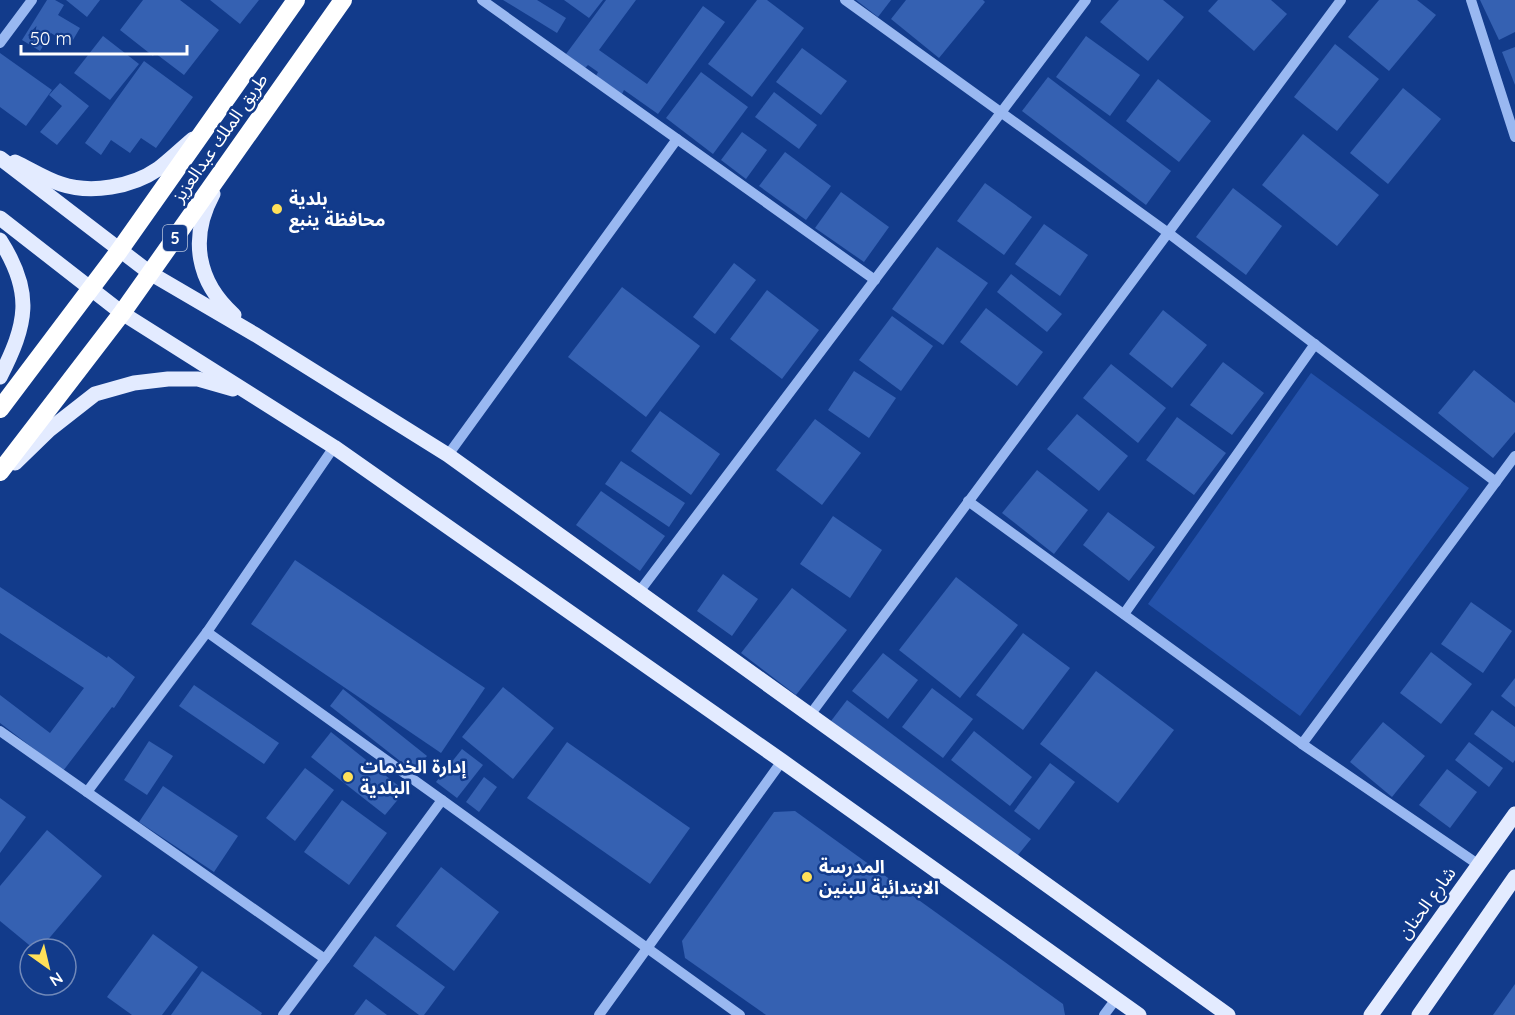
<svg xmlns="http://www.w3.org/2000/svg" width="1515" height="1015" font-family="Quicksand,'Noto Sans Arabic',sans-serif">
	<rect width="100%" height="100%" fill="#123b8b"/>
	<polygon fill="#2452aa" points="1311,373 1469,488 1300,716 1148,604"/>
	<g fill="#3561b2">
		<polygon points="47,0 55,0 64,5 58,15 80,28 70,45 51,33 40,51 22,40"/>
		<polygon points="66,0 100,0 87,17"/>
		<polygon points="143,0 180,0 219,30 184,75 155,53 153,56 120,30"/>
		<polygon points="210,0 259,0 240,24"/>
		<polygon points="503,0 537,0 566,18 557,33"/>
		<polygon points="564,0 603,0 589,18"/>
		<polygon points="606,0 636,0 599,50 647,84 703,6 725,22 658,114 624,90 622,94 596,76 598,72 588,65 585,68 566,54"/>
		<polygon points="757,0 767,0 804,28 752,97 708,64"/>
		<polygon points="856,0 891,0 878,17"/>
		<polygon points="906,0 983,0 985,2 939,58 891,19"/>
		<polygon points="1119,0 1163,0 1184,17 1148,61 1100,22"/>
		<polygon points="1218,0 1271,0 1287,14 1254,51 1208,11"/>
		<polygon points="1379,0 1417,0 1436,15 1389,71 1348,37"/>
		<polygon points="1480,0 1515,0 1515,32 1499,40"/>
		<polygon points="103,36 139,64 110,100 74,73"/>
		<polygon points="1086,36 1140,75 1110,116 1056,77"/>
		<polygon points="1335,44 1379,79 1337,131 1294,97"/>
		<polygon points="1515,47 1515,85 1502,52"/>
		<polygon points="802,48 847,81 821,115 776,82"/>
		<polygon points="0,53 52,90 26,126 0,107"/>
		<polygon points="144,61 193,97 156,148 141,138 130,153 111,140 101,155 85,143"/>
		<polygon points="701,72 748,107 713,154 666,118"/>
		<polygon points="1048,77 1171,171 1146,205 1022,111"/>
		<polygon points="1158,79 1211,121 1179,162 1126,121"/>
		<polygon points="60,83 89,106 57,145 40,132 62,106 49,95"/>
		<polygon points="1403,88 1441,119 1388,184 1350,153"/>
		<polygon points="774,92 817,125 799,149 755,117"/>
		<polygon points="742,132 767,150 746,179 721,160"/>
		<polygon points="1303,134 1379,195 1337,246 1262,185"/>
		<polygon points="785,152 831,186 806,220 759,186"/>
		<polygon points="985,183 1032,217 1004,255 957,221"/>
		<polygon points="1233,188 1282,226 1246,275 1196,237"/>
		<polygon points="841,192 889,227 864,262 815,228"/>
		<polygon points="1044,224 1088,255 1060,296 1015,264"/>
		<polygon points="937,247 988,283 943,345 892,309"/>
		<polygon points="734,263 756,280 715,334 693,317"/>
		<polygon points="1011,274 1062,314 1047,332 997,292"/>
		<polygon points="622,287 700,346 646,417 568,357"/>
		<polygon points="767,290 819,330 782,379 730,339"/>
		<polygon points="986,308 1043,352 1017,386 960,342"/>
		<polygon points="1163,310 1207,345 1172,388 1129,354"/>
		<polygon points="892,316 933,346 901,391 859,360"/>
		<polygon points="1223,362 1264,393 1232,435 1190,405"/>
		<polygon points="1111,364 1166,408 1138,443 1083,398"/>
		<polygon points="1474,370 1515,403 1515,432 1493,458 1438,413"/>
		<polygon points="854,371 896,398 869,438 828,410"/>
		<polygon points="660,411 720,454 691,495 631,451"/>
		<polygon points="1077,414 1128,456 1099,491 1047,449"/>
		<polygon points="1177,417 1226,453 1194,495 1146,460"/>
		<polygon points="815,419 861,453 822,505 776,470"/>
		<polygon points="621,461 685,503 669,527 605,484"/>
		<polygon points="1037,470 1088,510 1054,554 1002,513"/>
		<polygon points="601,491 665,536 640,571 576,525"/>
		<polygon points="1108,512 1155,547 1129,581 1083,545"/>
		<polygon points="833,516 882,550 850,598 800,564"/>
		<polygon points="295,560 485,688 441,753 251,624"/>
		<polygon points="723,574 758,599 732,636 697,611"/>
		<polygon points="956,577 1018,625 960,698 899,650"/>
		<polygon points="0,587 107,658 108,656 135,677 114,708 112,707 63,771 0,723 0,695 50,733 84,688 0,633"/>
		<polygon points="792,588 847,630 796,695 741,653"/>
		<polygon points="1471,602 1512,631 1483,673 1441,644"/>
		<polygon points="1023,633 1070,668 1023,730 976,695"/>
		<polygon points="1431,652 1472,684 1441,724 1400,693"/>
		<polygon points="883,653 918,680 888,719 852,691"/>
		<polygon points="1096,671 1174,730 1118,803 1040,744"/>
		<polygon points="1515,678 1515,707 1501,696"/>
		<polygon points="194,685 279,743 264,764 179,706"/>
		<polygon points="503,687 554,728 513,779 462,737"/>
		<polygon points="932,688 973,719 943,758 902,727"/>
		<polygon points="343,689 427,756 414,772 330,706"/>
		<polygon points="847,700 1031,839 1014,860 831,721"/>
		<polygon points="1492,710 1515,727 1515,760 1513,763 1474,734"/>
		<polygon points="1383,722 1425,756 1392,797 1350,762"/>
		<polygon points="974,731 1032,777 1010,806 951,760"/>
		<polygon points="331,732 405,791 385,815 311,757"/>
		<polygon points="149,741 173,756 147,795 124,780"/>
		<polygon points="567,742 690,828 650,884 527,798"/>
		<polygon points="1469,742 1503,768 1489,787 1455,760"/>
		<polygon points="462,749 483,765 457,798 436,782"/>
		<polygon points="1050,763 1075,782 1039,830 1014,811"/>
		<polygon points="305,768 334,790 295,841 266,818"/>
		<polygon points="1447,769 1477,792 1450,828 1419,805"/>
		<polygon points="484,777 497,787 479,812 466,802"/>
		<polygon points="163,786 238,836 214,872 139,822"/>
		<polygon points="0,798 26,817 0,853"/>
		<polygon points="342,800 387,833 349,885 304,852"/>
		<polygon points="795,811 1063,1004 1065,1015 766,1015 685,958 682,941 774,812"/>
		<polygon points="47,830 102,876 40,949 34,949 0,921 0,886"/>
		<polygon points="441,867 499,912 454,971 396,926"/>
		<polygon points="153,934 198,967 162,1015 132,1015 107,997"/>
		<polygon points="375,936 445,987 424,1015 419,1015 353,966"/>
		<polygon points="202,971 262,1013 261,1015 171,1015"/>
		<polygon points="1515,984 1515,1015 1493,1015"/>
		<polygon points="366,999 387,1015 354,1015"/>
	</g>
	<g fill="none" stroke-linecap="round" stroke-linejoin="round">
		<g stroke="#99b8f1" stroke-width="10">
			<polyline points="482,0 875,280"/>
			<polyline points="845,0 1167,232 1496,482"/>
			<polyline points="1471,0 1515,137"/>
			<polyline points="0,43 32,0"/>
			<polyline points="448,455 677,139"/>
			<polyline points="968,501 1302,744 1479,865"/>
			<polyline points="639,592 1086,0"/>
			<polyline points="1124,614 1315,344"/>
			<polyline points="207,632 442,800 325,959"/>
			<polyline points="810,715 1341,0"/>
			<polyline points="0,731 325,959 283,1015"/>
			<polyline points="1302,744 1515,456"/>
			<polyline points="87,792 207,632 334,447"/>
			<polyline points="442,800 740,1015"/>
			<polyline points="599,1015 782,761"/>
			<polyline points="1104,1015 1116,999"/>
		</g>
		<g stroke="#e3ebff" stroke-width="15">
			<polyline points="0,158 150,273 256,335 448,455 1228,1015"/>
			<path d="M15,162c15,7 30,17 46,22 30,10 71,3 97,-15 12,-9 23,-20 35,-30"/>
			<path d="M213,194c-24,44 -16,88 21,121"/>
			<polyline points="0,218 122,313 334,447 782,761 1139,1015"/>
			<path d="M0,240c34,53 27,84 0,137"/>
			<polyline points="15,463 49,430 95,394 134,383 168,379 198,379 233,389"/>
			<polyline points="1371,1015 1515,814"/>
			<polyline points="1419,1015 1515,877"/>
		</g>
		<g stroke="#fff" stroke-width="18">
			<polyline points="0,409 119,251 296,0"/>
			<polyline points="0,472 122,313 343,0"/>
		</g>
	</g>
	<g fill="#ffe059" stroke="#123b8b" stroke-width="2">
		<circle cx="277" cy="209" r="6"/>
		<circle cx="348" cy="777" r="6"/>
		<circle cx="807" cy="877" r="6"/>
	</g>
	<g text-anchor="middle" stroke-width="5" stroke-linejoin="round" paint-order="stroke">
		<rect fill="#123b8b" stroke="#b8c4dc" stroke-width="1.5" x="163" y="225" width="24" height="26" rx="4.5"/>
		<g font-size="16" font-weight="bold" fill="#fff">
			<text x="175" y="244">5</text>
		</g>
		<g font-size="18" fill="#fff" stroke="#123b8b">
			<text transform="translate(220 138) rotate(-55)" y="6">طريق الملك عبدالعزيز</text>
			<text transform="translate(1427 903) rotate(-54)" y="6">شارع الحنان</text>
		</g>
		<g font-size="18" font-weight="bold" fill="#fff" stroke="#123b8b" text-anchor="start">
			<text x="289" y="205">بلدية<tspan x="289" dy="21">محافظة ينبع</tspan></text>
			<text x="360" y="773">إدارة الخدمات<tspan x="360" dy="21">البلدية</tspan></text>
			<text x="819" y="873">المدرسة<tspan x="819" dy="21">الابتدائية للبنين</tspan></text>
		</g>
	</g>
	<g transform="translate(48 967) rotate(146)"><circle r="28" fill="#123b8b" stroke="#7189b9" stroke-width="1.5"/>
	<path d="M0-4.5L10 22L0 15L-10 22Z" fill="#ffe059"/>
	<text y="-9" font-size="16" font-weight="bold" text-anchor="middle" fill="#ffffff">N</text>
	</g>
	<path d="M21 45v9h166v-9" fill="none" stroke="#ffffff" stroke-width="3"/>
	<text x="30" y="45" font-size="18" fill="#ffffff" stroke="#123b8b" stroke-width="4.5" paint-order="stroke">50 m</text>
</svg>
